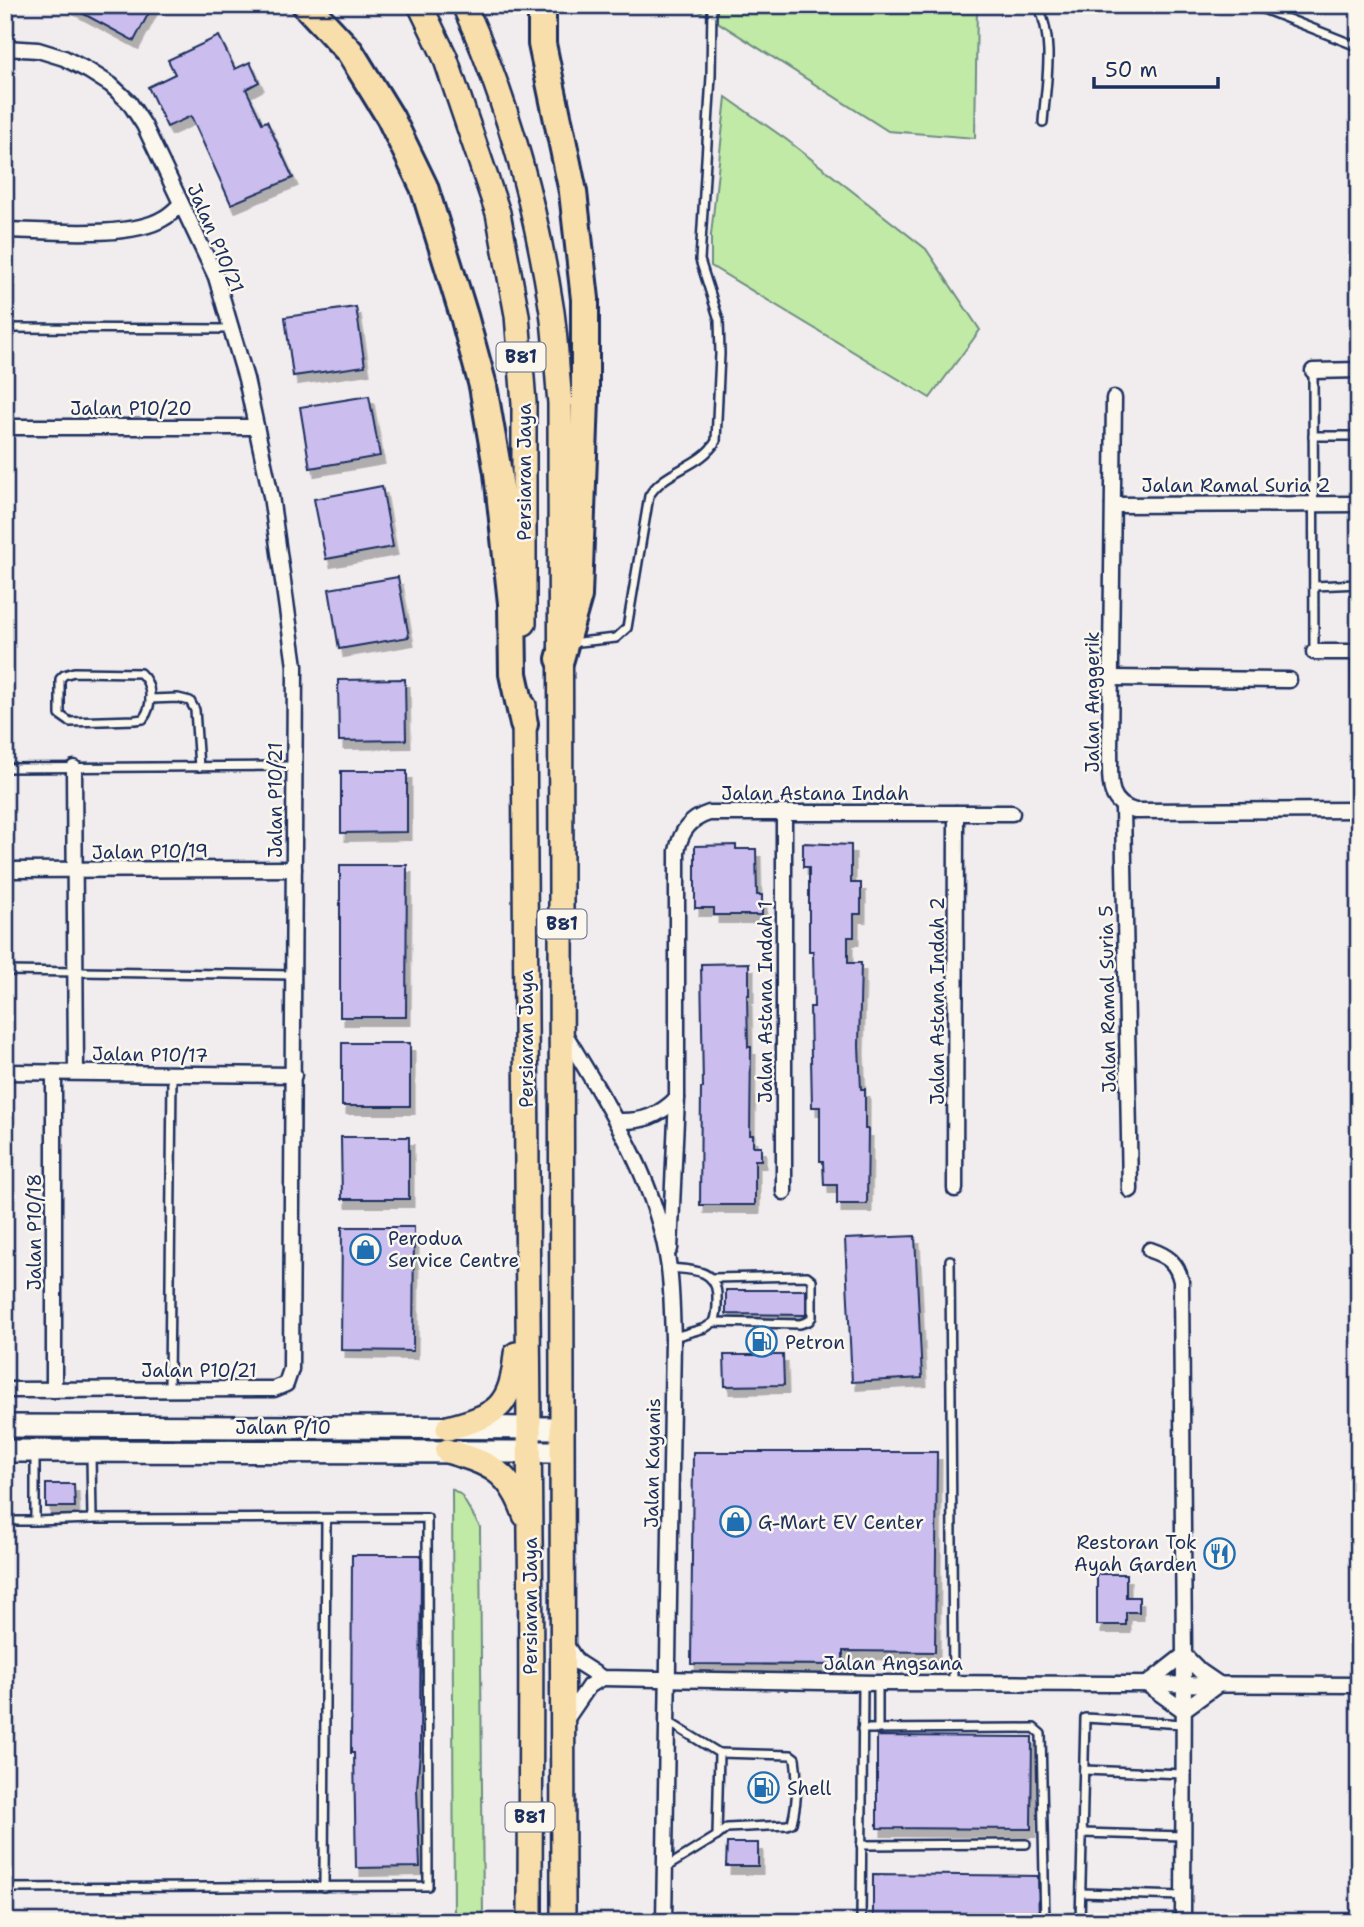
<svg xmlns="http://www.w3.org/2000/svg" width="1364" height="1927" font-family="'Shantell Sans',sans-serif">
	<defs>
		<filter id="shadow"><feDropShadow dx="4.5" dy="8" stdDeviation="0" flood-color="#0004"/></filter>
	</defs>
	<rect width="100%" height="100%" fill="#f1eced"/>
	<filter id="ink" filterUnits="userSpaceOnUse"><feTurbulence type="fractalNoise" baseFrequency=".0143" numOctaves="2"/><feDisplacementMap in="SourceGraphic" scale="14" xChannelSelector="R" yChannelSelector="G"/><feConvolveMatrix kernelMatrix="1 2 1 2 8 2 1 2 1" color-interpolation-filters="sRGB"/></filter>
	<g filter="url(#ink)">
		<g fill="#c0eaa6" stroke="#6e8c82" stroke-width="2">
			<polygon points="691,5 977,5 975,138 888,131"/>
			<polygon points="726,97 787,140 926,249 980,330 930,398 711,266 711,235"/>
			<polygon points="452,1489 461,1495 480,1527 483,1922 454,1922"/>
		</g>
		<g fill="#cbbeef" stroke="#1b2f5e" stroke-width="2" filter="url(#shadow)">
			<polygon points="67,5 153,5 134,41"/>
			<polygon points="219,36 235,69 250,62 259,82 246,89 262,123 267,121 293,178 231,204 191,116 167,127 148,87 175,74 168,60"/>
			<polygon points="356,307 365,366 293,376 285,317"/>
			<polygon points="369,396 380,456 310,468 300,407"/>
			<polygon points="382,486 393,547 326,559 314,499"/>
			<polygon points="398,577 409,637 339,649 329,589"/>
			<polygon points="405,679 406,740 339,741 338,680"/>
			<polygon points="341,771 407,771 407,832 341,833"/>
			<polygon points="803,843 851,845 851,883 861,883 861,914 854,914 854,937 848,937 848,963 861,963 859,1046 861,1089 865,1089 865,1129 868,1129 867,1204 837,1204 837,1185 824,1185 823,1161 820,1161 820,1107 812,1107 810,1007 814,1007 813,951 809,951 809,867 803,867"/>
			<polygon points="736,845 736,849 756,849 757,895 762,895 762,915 714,915 714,908 695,908 695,846"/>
			<polygon points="340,865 407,865 406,1017 340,1017"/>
			<polygon points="749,963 749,995 747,995 748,1047 751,1047 750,1135 753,1135 753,1146 761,1146 761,1160 755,1160 755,1205 700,1205 701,1088 703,1088 701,964"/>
			<rect x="342" y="1043" width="68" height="63"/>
			<polygon points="341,1137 409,1137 409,1199 342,1199"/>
			<polygon points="342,1227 414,1227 413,1351 341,1350"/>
			<polygon points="915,1236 922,1378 852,1382 845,1239"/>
			<polygon points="726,1290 806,1290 806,1315 726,1314"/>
			<polygon points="724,1355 783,1355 784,1385 725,1386"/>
			<polygon points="693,1452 937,1452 935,1652 843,1651 843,1665 691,1664"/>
			<polygon points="46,1484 74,1484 75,1507 46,1507"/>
			<polygon points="352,1555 421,1555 420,1752 417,1788 420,1867 356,1868 354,1753 351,1753"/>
			<polygon points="1097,1574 1126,1574 1126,1597 1139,1597 1139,1612 1126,1612 1126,1625 1097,1625"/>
			<polygon points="877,1736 1032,1737 1031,1829 877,1828"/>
			<polygon points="727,1843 758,1843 758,1866 726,1866"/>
			<polygon points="873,1874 1038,1876 1039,1922 873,1922"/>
		</g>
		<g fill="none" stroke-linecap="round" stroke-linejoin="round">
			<defs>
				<g id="lane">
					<path d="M1038,5c17,37 8,77 5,117"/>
					<polyline points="1253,5 1359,47"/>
					<polyline points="5,328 232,329"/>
					<polyline points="1313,371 1314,652"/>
					<polyline points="1313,436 1359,436"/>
					<polyline points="1314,586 1359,584"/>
					<path d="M570,643l46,-5 11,-10 22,-132c15,-26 52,-29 67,-55l4,-87 -1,-34 -19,-60 11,-184 1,-71"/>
					<polyline points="1356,652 1359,793"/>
					<path d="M74,672l66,1c13,11 13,33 3,46l-8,1 -65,2 -10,-7v-36l4,-4z"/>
					<polyline points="150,699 178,698 190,701 195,710 199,767"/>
					<polyline points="5,768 295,766"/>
					<polyline points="5,971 294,975"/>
					<polyline points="950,1260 953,1682"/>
					<path d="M670,1268c20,2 45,0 47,26 0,10 1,20 -3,28"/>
					<polyline points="674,1337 705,1328 714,1322 800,1324 809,1321 812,1317 812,1280 807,1276 712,1278"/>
					<polyline points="169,1388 172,1074"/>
					<polyline points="5,1521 35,1521 35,1454"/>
					<polyline points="35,1521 92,1519"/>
					<polyline points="878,1683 878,1729"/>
					<polyline points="862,1729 1034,1728 1041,1734 1045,1922"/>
					<polyline points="1084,1770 1183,1774"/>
					<polyline points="1082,1833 1183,1836"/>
					<path d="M717,1836l10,-8 60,-3 5,-2c5,-20 6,-44 3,-65l-4,-3 -72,-2"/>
					<polyline points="861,1845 1026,1844"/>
					<polyline points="665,1868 717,1836 719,1753 667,1721"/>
					<polyline points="324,1887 326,1519"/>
					<polyline points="5,1888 428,1886 427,1518 92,1519 91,1455"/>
					<polyline points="1081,1893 1183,1896"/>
					<polyline points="861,1922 863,1683"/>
					<polyline points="1080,1922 1085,1718 1183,1724"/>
				</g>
				<g id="street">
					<polyline points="5,48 38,50 64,58 89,71 111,85 129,102 144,125 216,277 246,379 271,496 295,666 291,1369 286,1384 274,1389 5,1390"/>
					<path d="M5,230c41,1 126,9 159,-12 6,-3 12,-9 17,-14"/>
					<polyline points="1313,371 1359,370"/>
					<path d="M1114,398l-4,351c1,27 -6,53 25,62l224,-1"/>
					<polyline points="5,427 256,427"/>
					<polyline points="1113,505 1359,504"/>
					<polyline points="1314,652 1359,652"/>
					<polyline points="1112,678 1289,680"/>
					<polyline points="74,768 76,1072"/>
					<polyline points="1123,808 1130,1190"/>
					<polyline points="5,870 294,869"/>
					<path d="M563,1031c45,75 94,149 106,237 3,23 3,47 4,70l-9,584"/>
					<polyline points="5,1072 294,1075"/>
					<polyline points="54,1073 54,1390"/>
					<path d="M617,1121c26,1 42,-5 60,-23"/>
					<polyline points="955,1189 956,813"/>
					<polyline points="784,1192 784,813"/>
					<path d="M670,1249l7,-151v-247c4,-20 13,-32 32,-38h303"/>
					<path d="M1150,1250c18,6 27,13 31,31l3,374 -1,267"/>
					<polyline points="564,1642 577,1662 602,1678 878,1683 1359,1685"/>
					<polyline points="1184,1655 1200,1671 1219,1684"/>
					<polyline points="1147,1684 1184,1655"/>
					<polyline points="1148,1685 1183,1710"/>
					<polyline points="1183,1710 1219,1684"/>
					<polyline points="565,1721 589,1686 602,1678"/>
				</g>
				<g id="secondary">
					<polyline points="5,1426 562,1428"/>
					<polyline points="5,1451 561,1452"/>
				</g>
				<g id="primary">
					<polyline points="420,5 445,57 498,213 517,315 524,403 524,623"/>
					<path d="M464,5c44,97 72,202 88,307 4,30 5,61 8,91l3,1519"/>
					<path d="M524,706c0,277 4,554 6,831 2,128 0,256 0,385"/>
					<path d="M448,1428c50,-13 63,-21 68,-74"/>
					<path d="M447,1451c42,12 63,20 78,64"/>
				</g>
				<g id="highway">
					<polyline points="306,5 350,52 390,117 424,187 464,316 483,386 498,473 512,603 513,674 524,724"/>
					<polyline points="542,5 542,44 573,192 585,299 585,399 578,596 560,659"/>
				</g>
			</defs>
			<use href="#lane" stroke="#1b2f5e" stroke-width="12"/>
			<use href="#street" stroke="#1b2f5e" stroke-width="19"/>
			<use href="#secondary" stroke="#1b2f5e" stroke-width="26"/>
			<use href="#primary" stroke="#1b2f5e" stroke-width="28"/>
			<use href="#highway" stroke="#1b2f5e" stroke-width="32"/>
			<use href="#lane" stroke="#fbf7ec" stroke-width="7"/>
			<use href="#street" stroke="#fbf7ec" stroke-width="14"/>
			<use href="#secondary" stroke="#fbf7ec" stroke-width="21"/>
			<use href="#primary" stroke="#f8deab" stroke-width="23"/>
			<use href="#highway" stroke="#f8deab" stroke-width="26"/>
		</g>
	</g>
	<defs>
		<symbol id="shop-ring" viewBox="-11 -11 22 22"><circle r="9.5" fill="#fbf7ec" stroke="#1f6fb2" stroke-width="1.5"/><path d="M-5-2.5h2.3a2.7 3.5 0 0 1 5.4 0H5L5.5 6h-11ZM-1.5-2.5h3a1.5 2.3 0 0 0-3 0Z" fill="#1f6fb2"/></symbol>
		<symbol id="fuel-ring" viewBox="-11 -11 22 22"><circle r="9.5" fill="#fbf7ec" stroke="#1f6fb2" stroke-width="1.5"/><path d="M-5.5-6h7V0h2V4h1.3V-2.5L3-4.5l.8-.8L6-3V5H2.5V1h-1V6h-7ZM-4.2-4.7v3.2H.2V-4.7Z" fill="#1f6fb2"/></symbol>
		<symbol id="restaurant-ring" viewBox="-11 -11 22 22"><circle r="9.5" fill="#fbf7ec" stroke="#1f6fb2" stroke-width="1.5"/><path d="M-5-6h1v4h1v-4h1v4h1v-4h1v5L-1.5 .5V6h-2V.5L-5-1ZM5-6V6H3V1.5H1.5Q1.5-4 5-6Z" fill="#1f6fb2"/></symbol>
	</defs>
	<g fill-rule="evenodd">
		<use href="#shop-ring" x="348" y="1232" width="35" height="35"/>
		<use href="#fuel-ring" x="744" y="1324" width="35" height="35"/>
		<use href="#shop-ring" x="718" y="1504" width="35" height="35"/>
		<use href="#restaurant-ring" x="1202" y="1536" width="35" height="35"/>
		<use href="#fuel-ring" x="746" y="1770" width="35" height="35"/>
	</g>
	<g text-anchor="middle" stroke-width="5" stroke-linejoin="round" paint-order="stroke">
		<g fill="#fbf7ec" stroke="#5e6b89" stroke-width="2">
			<rect x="496.5" y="342.5" width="49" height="29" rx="5"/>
			<rect x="537.5" y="909.5" width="49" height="29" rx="5"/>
			<rect x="505.5" y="1802.5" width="49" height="29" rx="5"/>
		</g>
		<g font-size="18" font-weight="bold" fill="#1b2f5e">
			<text x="521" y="363">B81</text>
			<text x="562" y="930">B81</text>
			<text x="530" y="1823">B81</text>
		</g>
		<g font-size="19" fill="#1b2f5e" stroke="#fbf7ec">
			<text transform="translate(216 238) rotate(67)" y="7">Jalan P10/21</text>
			<text x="131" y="415">Jalan P10/20</text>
			<text transform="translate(524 472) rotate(-90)" y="7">Persiaran Jaya</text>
			<text x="1236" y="492">Jalan Ramal Suria 2</text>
			<text transform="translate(1092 702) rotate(-90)" y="7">Jalan Anggerik</text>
			<text x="815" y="800">Jalan Astana Indah</text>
			<text transform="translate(275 800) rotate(-90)" y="7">Jalan P10/21</text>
			<text transform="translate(150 851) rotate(-1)" y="7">Jalan P10/19</text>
			<text transform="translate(1107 999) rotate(-91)" y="7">Jalan Ramal Suria 5</text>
			<text transform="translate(937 1001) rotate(-90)" y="7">Jalan Astana Indah 2</text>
			<text transform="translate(765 1002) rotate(-90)" y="7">Jalan Astana Indah 1</text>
			<text transform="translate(526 1039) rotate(-90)" y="7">Persiaran Jaya</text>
			<text transform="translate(150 1054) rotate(1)" y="7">Jalan P10/17</text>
			<text transform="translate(34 1232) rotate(-90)" y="7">Jalan P10/18</text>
			<text x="199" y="1377">Jalan P10/21</text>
			<text x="283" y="1434">Jalan P/10</text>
			<text transform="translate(652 1463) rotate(-89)" y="7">Jalan Kayanis</text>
			<text transform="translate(530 1606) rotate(-90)" y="7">Persiaran Jaya</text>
			<text x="893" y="1670">Jalan Angsana</text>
		</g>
		<g font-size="19" fill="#1b2f5e" stroke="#fbf7ec" text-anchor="start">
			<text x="388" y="1245">Perodua<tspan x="388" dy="22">Service Centre</tspan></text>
			<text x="785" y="1349">Petron</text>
			<text x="758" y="1529">G-Mart EV Center</text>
			<text x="1197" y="1549" text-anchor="end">Restoran Tok<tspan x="1197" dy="22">Ayah Garden</tspan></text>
			<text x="787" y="1795">Shell</text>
		</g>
	</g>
	<rect width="1364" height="1927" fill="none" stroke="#fbf7ec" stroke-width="28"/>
	<rect x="14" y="14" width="1336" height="1899" fill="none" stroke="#1b2f5e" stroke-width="2.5" filter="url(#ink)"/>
	<path d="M1094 77v10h124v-10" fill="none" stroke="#1b2f5e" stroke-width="3.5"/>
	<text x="1105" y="77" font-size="21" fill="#1b2f5e" stroke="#fbf7ec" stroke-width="5" paint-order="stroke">50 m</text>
</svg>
